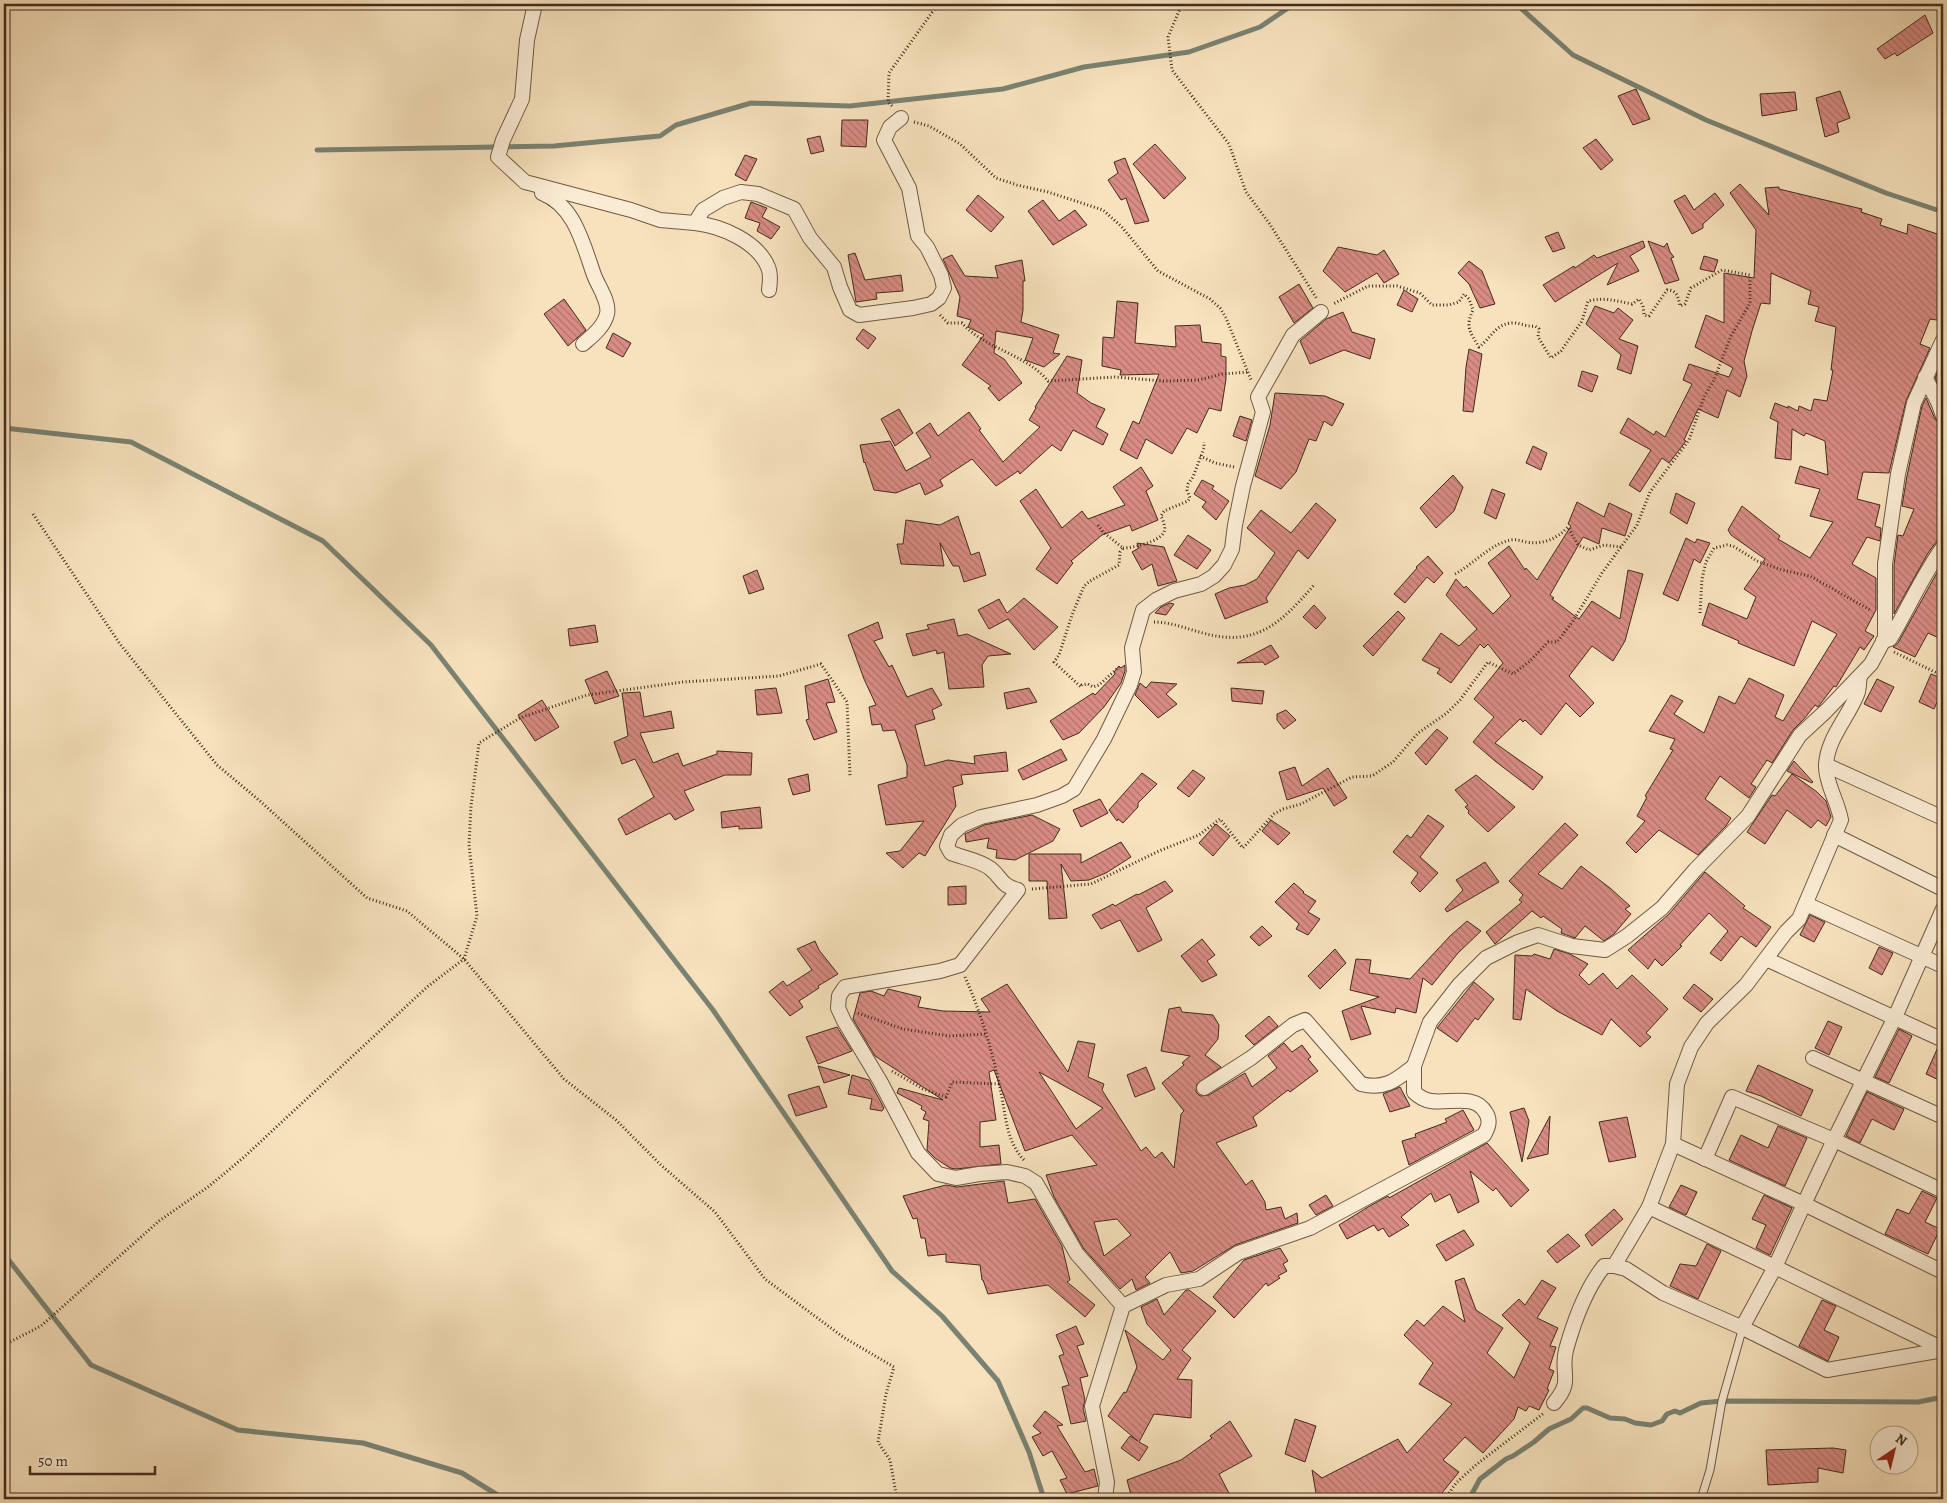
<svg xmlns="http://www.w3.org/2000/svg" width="1947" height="1503" font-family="Alegreya,serif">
	<defs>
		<pattern id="building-back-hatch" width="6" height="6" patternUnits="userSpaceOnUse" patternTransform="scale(1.25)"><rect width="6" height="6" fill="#d98c84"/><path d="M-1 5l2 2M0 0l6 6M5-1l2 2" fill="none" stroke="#b2736b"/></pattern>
	</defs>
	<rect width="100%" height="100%" fill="#f7e2bd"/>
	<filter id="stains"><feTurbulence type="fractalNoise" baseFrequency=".004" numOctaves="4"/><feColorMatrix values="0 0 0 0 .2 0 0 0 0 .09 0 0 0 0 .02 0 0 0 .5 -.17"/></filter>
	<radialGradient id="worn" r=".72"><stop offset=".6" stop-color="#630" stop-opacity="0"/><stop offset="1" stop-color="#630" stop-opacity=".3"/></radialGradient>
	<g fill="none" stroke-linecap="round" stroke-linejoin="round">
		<g stroke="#7a8373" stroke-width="5">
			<polyline points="1516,4 1573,55 1706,120 1886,193 1943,212"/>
			<polyline points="317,150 554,146 660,136 676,125 751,103 850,106 1003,89 1084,67 1189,52 1260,27 1294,4"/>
			<polyline points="4,428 131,442 323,541 431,645 713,1010 892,1271 942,1316 998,1381 1029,1452 1044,1499"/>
			<polyline points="4,1254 91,1365 238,1430 363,1443 462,1473 504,1499"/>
			<polyline points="1469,1499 1480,1479 1506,1459 1513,1456 1534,1442 1549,1429 1571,1419 1583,1408 1587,1408 1610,1418 1625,1419 1635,1423 1651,1425 1662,1421 1667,1414 1675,1411 1680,1413 1701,1403 1722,1401 1918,1402 1943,1397"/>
		</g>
	</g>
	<g fill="url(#building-back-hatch)" stroke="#432b1d" fill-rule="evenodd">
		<polygon points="1925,15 1933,33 1897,56 1895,53 1885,59 1877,49"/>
		<polygon points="1636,89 1650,119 1633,125 1618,96"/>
		<polygon points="1840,91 1850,118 1837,123 1839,132 1825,137 1816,98"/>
		<polygon points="1795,92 1797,110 1762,116 1760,94"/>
		<polygon points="842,120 868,120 866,147 841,146"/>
		<polygon points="820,136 824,151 811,154 807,139"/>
		<polygon points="1596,139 1613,160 1601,170 1583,148"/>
		<polygon points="1155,144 1186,178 1164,199 1133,164"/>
		<polygon points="745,155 757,159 746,181 735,175"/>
		<polygon points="1125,158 1134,181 1149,221 1135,224 1126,198 1121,200 1108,180 1118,173 1114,162"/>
		<polygon points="1740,184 1769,215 1765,188 1779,187 1779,189 1862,209 1861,212 1882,219 1880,225 1907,234 1908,224 1943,236 1943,321 1930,319 1920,344 1930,348 1906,401 1889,473 1863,472 1857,499 1880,505 1875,526 1881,528 1880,541 1867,537 1852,564 1876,578 1876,610 1865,631 1874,636 1864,650 1860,647 1836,687 1834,686 1818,707 1815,705 1804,719 1793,730 1772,763 1767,760 1751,784 1756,787 1749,798 1720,776 1705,799 1731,818 1726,826 1698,855 1659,830 1636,853 1626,843 1645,821 1637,816 1647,797 1645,796 1673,750 1670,749 1675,739 1649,731 1671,695 1683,701 1674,714 1704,733 1719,696 1735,704 1749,678 1784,695 1775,717 1783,721 1837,634 1812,621 1794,666 1738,643 1739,641 1702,625 1709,603 1747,619 1756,597 1744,589 1765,559 1731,535 1728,530 1742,506 1780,536 1778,539 1810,558 1833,522 1810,516 1820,489 1795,483 1800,466 1828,475 1825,441 1806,433 1804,436 1792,429 1791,460 1775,458 1778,422 1770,418 1775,403 1788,408 1788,406 1798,411 1799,406 1811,411 1814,399 1827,401 1833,370 1831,370 1836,327 1815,321 1819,307 1808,304 1811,291 1771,273 1770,304 1761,303 1752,331 1744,361 1747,376 1740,397 1727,390 1718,418 1698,409 1684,440 1686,441 1669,463 1662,458 1640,492 1629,485 1651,450 1620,433 1628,418 1654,435 1656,431 1665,437 1692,384 1683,380 1689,364 1729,377 1733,368 1695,347 1706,315 1724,323 1724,273 1754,278 1756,230 1730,193"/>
		<polygon points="1715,193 1724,205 1703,224 1703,228 1692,234 1674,201 1685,195 1694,210"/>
		<polygon points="978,195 1004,217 991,232 966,210"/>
		<polygon points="1043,200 1059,221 1075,210 1087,225 1053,245 1028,211"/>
		<polygon points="751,202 767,208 762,217 780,227 771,239 757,231 760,223 745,218"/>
		<polygon points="1558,232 1565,248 1553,252 1545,237"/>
		<polygon points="1643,241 1645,247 1630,256 1639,271 1607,285 1618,263 1555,302 1543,285 1574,266 1575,268 1594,255 1597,258"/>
		<polygon points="1648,241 1664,247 1667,243 1670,252 1674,257 1671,258 1679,280 1665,284"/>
		<polygon points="1338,247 1377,255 1384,250 1399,274 1384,283 1377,273 1345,292 1323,271"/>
		<polygon points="855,253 865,280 901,275 903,291 876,293 877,299 856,302 848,255"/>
		<polygon points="952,255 965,276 998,278 995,266 1022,260 1025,281 1023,281 1023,310 1021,322 1059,335 1053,353 1060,354 1044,367 1025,360 1033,338 996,331 994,353 1004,359 1022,383 999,401 988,388 991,386 962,365 984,335 968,327 971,320 957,316 960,297 943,259"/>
		<polygon points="1704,256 1718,260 1714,272 1700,269"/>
		<polygon points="1469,261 1482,271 1495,304 1480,308 1469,284 1458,273"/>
		<polygon points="1299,284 1313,308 1294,323 1279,297"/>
		<polygon points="1404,290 1418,299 1412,312 1397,305"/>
		<polygon points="564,299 586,330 568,346 544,314"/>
		<polygon points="1117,301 1138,303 1135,343 1176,347 1175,326 1200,325 1202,342 1221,344 1221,356 1226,357 1226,379 1221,411 1209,408 1197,433 1187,428 1172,454 1146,439 1137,459 1120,450 1133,421 1139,424 1159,374 1120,375 1121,370 1102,366 1103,337 1114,338"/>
		<polygon points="1595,306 1614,313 1618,308 1633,320 1619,339 1638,346 1631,374 1617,369 1621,355 1586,324"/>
		<polygon points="1343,312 1352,332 1375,339 1370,359 1344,350 1310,364 1300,341 1326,319"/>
		<polygon points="863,329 876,338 868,349 856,339"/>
		<polygon points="613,333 631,343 623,357 606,348"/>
		<polygon points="1469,349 1482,354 1473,412 1463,411 1466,367"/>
		<polygon points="1067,356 1082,360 1077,393 1091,403 1105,409 1096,427 1108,434 1103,445 1073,430 1061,451 1052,445 1020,474 1018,471 996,486 972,459 940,480 943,486 925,495 920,483 896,493 874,490 865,462 864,463 860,445 890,441 906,471 931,457 916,433 930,423 938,436 969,412 981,429 979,430 1003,462 1040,427 1029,420 1036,408 1035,407"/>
		<polygon points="1943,360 1943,393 1935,378"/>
		<polygon points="1582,371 1598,376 1592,392 1578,386"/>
		<polygon points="1275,393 1325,396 1344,404 1332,426 1324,421 1316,441 1309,439 1296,472 1281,489 1255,476 1270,425"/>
		<polygon points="1926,398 1935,419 1943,425 1943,538 1936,542 1928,553 1894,614 1894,565 1898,535 1903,536 1914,509 1902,506 1907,476 1922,406"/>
		<polygon points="899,409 913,433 895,446 881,419"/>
		<polygon points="1240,416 1252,420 1246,441 1233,436"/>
		<polygon points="1533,446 1547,453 1541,470 1526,463"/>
		<polygon points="1141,467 1153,486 1146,491 1158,520 1132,531 1130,525 1102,535 1071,561 1073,563 1057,584 1036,569 1051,548 1020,501 1036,489 1062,528 1082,511 1088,519 1125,505 1113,487"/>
		<polygon points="1453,475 1463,487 1454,511 1436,528 1420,508"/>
		<polygon points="1202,480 1214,486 1212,489 1229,501 1216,520 1202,507 1206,502 1194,494"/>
		<polygon points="1492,489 1505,494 1496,519 1484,513"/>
		<polygon points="1676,493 1695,503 1687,524 1670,513"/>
		<polygon points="1577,502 1604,517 1609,503 1632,514 1625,536 1602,528 1599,544 1583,537 1550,595 1554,598 1552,599 1579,619 1592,601 1620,619 1628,570 1643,574 1625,641 1613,661 1592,646 1569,676 1594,703 1580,717 1566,703 1541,735 1525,720 1523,722 1520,719 1495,743 1543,777 1533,790 1495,761 1473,742 1494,717 1474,699 1503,663 1488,644 1484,648 1480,644 1451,683 1437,673 1440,669 1422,660 1441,633 1459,646 1477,629 1446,595 1456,579 1464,588 1466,586 1493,614 1511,596 1488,563 1509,546 1525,570 1526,568 1537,580 1571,526 1568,524"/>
		<polygon points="1316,503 1336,520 1308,559 1298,550 1266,598 1268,602 1225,619 1215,594 1229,588 1245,585 1257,579 1275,553 1247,528 1261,510 1291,533"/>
		<polygon points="958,516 971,555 979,552 986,575 964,582 959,566 953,566 940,543 944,566 901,564 897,544 903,544 906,520 940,525"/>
		<polygon points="1188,535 1211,550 1197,569 1174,555"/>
		<polygon points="1686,538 1695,543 1697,539 1710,543 1700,563 1694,559 1678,601 1663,594"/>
		<polygon points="1137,543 1164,547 1177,581 1158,586 1152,564 1142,570 1132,552 1139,548"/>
		<polygon points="1428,556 1443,573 1434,583 1427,577 1405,603 1394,594 1417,568 1416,567"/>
		<polygon points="1943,562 1943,640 1928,633 1915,657 1893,647 1898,643"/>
		<polygon points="757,570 764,589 749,594 743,576"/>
		<polygon points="1024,598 1058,627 1034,650 1008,619 989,629 978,610 999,599 1007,613"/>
		<polygon points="1170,603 1174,604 1166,615 1155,613 1161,607"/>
		<polygon points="1314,605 1326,618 1316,629 1303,617"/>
		<polygon points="1398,611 1405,618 1373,656 1363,646"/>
		<polygon points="954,619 958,636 967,634 1011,654 988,656 982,665 984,687 949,689 944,652 937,654 936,650 913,656 906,634 929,629 927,625"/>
		<polygon points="878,622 883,638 874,641 889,667 892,665 907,697 932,688 942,705 932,710 935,719 915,725 925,766 948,760 975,764 974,756 1006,752 1008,771 961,775 963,784 953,787 956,806 925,856 919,853 903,868 886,853 900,851 924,821 886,825 878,785 907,777 907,765 895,730 883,731 881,724 872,725 869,707 876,705 864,679 848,635"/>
		<polygon points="595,625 598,642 570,646 568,629"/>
		<polygon points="1271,645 1279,657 1265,665 1263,662 1237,663"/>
		<polygon points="1125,665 1125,671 1121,683 1104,707 1079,733 1063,740 1050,721 1093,693 1095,695 1115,674 1114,672 1119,666 1121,668"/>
		<polygon points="607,671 619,696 595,704 585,680"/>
		<polygon points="1931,674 1943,679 1943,689 1934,709 1919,702"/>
		<polygon points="828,679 835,702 826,703 837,732 814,740 806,720 809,719 805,686"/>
		<polygon points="1877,679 1894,687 1881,712 1864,704"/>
		<polygon points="1151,682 1177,684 1166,694 1177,704 1158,718 1135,695 1140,683 1146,688"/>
		<polygon points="776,688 782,713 757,715 755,690"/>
		<polygon points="1029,688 1037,702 1007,709 1004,693"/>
		<polygon points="1231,688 1264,691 1262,704 1232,701"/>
		<polygon points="640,692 644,717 671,711 674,728 640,733 653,763 678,753 683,766 717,754 717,751 752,753 751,775 725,775 684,791 694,810 675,820 670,813 626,835 618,819 654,797 635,759 622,764 614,742 628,736 622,693"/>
		<polygon points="542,700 559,727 535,741 518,715"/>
		<polygon points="1286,710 1296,720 1284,729 1277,720 1277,714"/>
		<polygon points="1437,729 1448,738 1426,765 1415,753"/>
		<polygon points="1061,749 1067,760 1023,780 1018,770"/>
		<polygon points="1794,761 1813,782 1812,783 1787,771"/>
		<polygon points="1295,767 1302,786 1328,768 1347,798 1334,806 1323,788 1287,800 1279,772"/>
		<polygon points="1193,770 1205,778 1189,797 1177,788"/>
		<polygon points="1142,773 1157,784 1138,803 1138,807 1123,823 1118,819 1117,821 1109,810"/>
		<polygon points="808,774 810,791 793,795 788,779"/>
		<polygon points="1792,774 1817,792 1826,801 1831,817 1826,826 1818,820 1811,828 1787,810 1765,844 1747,832 1772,795 1775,796"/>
		<polygon points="1476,775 1515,807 1488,832 1468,813 1469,811 1465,807 1468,805 1455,790"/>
		<polygon points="1100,799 1108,813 1081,827 1073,810"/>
		<polygon points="760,807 762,828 739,829 739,826 722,828 721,812"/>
		<polygon points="1032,815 1060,829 1053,841 1015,860 996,858 997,850 987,848 989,838 966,842 965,834 984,825"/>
		<polygon points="1428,815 1444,826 1420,857 1438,873 1420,892 1411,883 1418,873 1393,852 1407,835 1411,838"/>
		<polygon points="1271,820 1290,833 1278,845 1262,831"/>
		<polygon points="1565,823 1578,835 1538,874 1562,889 1581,866 1610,888 1630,906 1625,909 1631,914 1614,934 1604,941 1585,926 1575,938 1561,933 1562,929 1543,916 1541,918 1532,911 1495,944 1486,932 1522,902 1519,900 1523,895 1509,881"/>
		<polygon points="1216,824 1230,836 1213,856 1199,843"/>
		<polygon points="1121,842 1131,857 1106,873 1089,880 1071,881 1061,864 1067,918 1049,919 1047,881 1029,881 1029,854 1081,854 1081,863"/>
		<polygon points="1485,862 1499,882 1447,912 1445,909 1463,890 1456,880"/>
		<polygon points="1705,872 1745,906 1743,908 1771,927 1756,947 1741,936 1721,961 1710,953 1728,931 1709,913 1680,945 1682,946 1662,966 1655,959 1648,969 1628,950 1669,914"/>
		<polygon points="1165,881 1173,891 1146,908 1162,940 1138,952 1120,920 1101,929 1092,915 1113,904 1115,906 1137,894 1138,895"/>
		<polygon points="1294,883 1304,892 1303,893 1316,901 1308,912 1320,919 1308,935 1296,929 1299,924 1275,902"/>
		<polygon points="966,886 966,904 948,905 948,887"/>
		<polygon points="1810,915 1825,922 1814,942 1800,935"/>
		<polygon points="1467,921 1481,931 1458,953 1432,985 1423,978 1416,1013 1396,1008 1395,1013 1361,1006 1371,1034 1351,1040 1342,1011 1379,997 1350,990 1356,959 1371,960 1369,973 1410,979 1450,936"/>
		<polygon points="1262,926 1272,936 1259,946 1250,937"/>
		<polygon points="1202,939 1215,955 1207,961 1217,975 1202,982 1181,956"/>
		<polygon points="815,941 819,950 838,974 818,986 819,988 799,1001 803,1007 790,1016 769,992 783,981 787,986 812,970 797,949"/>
		<polygon points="1879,947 1893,953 1882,975 1869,968"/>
		<polygon points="1335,949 1346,963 1320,989 1308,976"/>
		<polygon points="1554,949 1570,954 1588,964 1579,975 1589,985 1603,973 1617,989 1632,975 1668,1009 1646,1033 1651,1037 1640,1047 1611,1019 1602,1035 1557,1011 1526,989 1521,1020 1513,1019 1515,955 1532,956 1534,954 1550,959"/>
		<polygon points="1474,982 1494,999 1478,1020 1475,1018 1457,1042 1437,1028"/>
		<path d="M1007,984l61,88 10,-31 17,3 -7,33 16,7 -2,6 39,61 5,-4 9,11 7,-6 12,16 7,-54 3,-3 -22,-28 22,-18 -2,-2 8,-7 -29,-5 8,-42 11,-2 2,5 31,3 6,10 -1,14 -13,16 16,12 -24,17 -1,8 4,4 9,-1 36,-22 7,14 25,-19 -9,-12 16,-13 8,9 10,-7 9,12 -3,2 10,12 -28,21 -2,-2 -35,27 4,9 -41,17 30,42 6,-5 13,22 1,8 15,-3 4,12 12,-6 1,10 -63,22 -42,26 -12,2 -11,-21 -25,25 5,6 -14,7 -4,-11 -12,10 -36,-40 -30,-52 -8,-22 51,-10 -25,-30 -47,16 -31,-81 -5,2 7,48 -16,2v25l19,-2 2,19 -45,5 -6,-1 -15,-10 -8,-8 2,-29 -6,-2 3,-7 -5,-3 1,-3 -25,-13 2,-5 44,12 -68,-44 -22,-37 7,-26 11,-2 13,5 4,-7 33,8 -3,10 25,4 47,1 -9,-13zM1039,1072l47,26 17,10 -27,21zM1117,1219l14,16 -27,21 -10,-34z"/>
		<polygon points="1694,984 1713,999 1701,1012 1683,998"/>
		<polygon points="1269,1016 1278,1026 1254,1045 1245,1036"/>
		<polygon points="1828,1021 1842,1027 1829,1055 1815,1048"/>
		<polygon points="837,1027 852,1051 818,1064 806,1037"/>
		<polygon points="1899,1029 1912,1036 1889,1083 1875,1077"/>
		<polygon points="1938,1047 1943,1049 1943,1082 1926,1074"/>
		<polygon points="1758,1065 1813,1090 1801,1116 1761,1096 1746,1091"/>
		<polygon points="818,1066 850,1075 824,1083"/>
		<polygon points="1146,1067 1155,1089 1135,1097 1127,1075"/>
		<polygon points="852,1075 869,1080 884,1108 882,1111 870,1109 872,1099 848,1094"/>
		<polygon points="819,1086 827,1107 796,1116 788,1095"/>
		<polygon points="1400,1087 1410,1106 1390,1112 1383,1094"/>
		<polygon points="1867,1092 1904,1109 1894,1130 1872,1119 1860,1143 1846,1136"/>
		<polygon points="1524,1108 1529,1121 1522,1162 1510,1112"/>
		<polygon points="1463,1110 1474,1130 1409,1165 1402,1141 1416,1137 1415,1134 1447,1122 1445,1119"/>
		<polygon points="1550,1116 1548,1154 1527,1159"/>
		<polygon points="1627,1117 1636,1157 1609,1162 1599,1122"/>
		<polygon points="1778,1126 1807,1138 1785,1186 1729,1160 1741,1135 1768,1148"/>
		<polygon points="1487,1143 1529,1190 1511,1207 1496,1188 1493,1191 1470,1171 1479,1202 1458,1213 1450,1194 1435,1202 1431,1193 1401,1217 1409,1225 1389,1237 1383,1228 1378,1231 1374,1225 1347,1239 1339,1225 1368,1207 1388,1196 1389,1198"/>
		<polygon points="1004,1181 1008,1203 1035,1199 1062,1246 1070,1280 1067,1282 1095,1305 1085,1317 1048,1285 988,1294 983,1280 982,1280 980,1265 946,1262 946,1254 928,1256 925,1238 921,1238 917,1218 913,1219 903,1196 946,1185 957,1187"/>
		<polygon points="1681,1185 1697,1192 1686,1215 1669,1207"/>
		<polygon points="1922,1191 1937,1198 1925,1222 1940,1229 1928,1254 1885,1234 1897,1209 1909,1214"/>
		<polygon points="1326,1195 1333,1206 1316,1215 1309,1205"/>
		<polygon points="1764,1195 1792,1208 1770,1255 1756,1248 1766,1225 1752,1219"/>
		<polygon points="1614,1209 1623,1219 1592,1246 1585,1235"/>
		<polygon points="1464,1230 1474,1245 1446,1261 1436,1245"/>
		<polygon points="1568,1234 1580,1246 1557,1263 1547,1251"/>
		<polygon points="1707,1244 1721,1251 1698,1299 1670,1286 1680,1264 1696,1266"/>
		<polygon points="1280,1248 1288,1261 1283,1264 1287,1271 1278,1276 1280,1278 1268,1286 1266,1283 1234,1318 1213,1297 1244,1260"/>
		<polygon points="1464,1278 1476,1310 1503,1328 1487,1353 1514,1378 1530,1343 1502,1315 1519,1299 1525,1305 1542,1280 1556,1288 1537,1318 1558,1328 1550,1346 1556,1347 1549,1369 1554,1371 1547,1389 1549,1390 1539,1410 1529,1406 1526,1411 1518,1407 1514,1419 1483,1453 1465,1437 1443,1460 1459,1472 1437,1499 1317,1499 1312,1470 1322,1478 1398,1439 1407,1453 1452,1404 1419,1384 1433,1363 1404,1335 1417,1320 1424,1326 1443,1306 1465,1322 1455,1281"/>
		<polygon points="1186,1290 1189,1290 1216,1311 1182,1350 1191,1358 1177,1379 1192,1380 1191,1418 1154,1414 1139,1442 1148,1447 1139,1461 1121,1448 1130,1436 1138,1441 1108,1416 1124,1392 1126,1393 1137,1367 1125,1330 1163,1360 1171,1350 1147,1324 1141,1307 1157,1299 1164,1315"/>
		<polygon points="1822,1300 1836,1306 1824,1330 1839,1337 1828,1361 1799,1346"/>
		<polygon points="1076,1326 1084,1344 1077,1346 1088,1376 1080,1378 1085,1400 1083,1408 1086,1421 1071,1424 1062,1387 1069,1385 1059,1356 1064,1354 1056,1335"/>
		<polygon points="1045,1411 1063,1425 1057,1426 1085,1472 1094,1469 1098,1486 1067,1494 1060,1480 1067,1478 1052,1451 1043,1456 1032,1437 1041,1433 1033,1426"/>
		<polygon points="1295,1419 1316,1426 1305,1462 1285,1454"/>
		<polygon points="1230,1421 1252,1456 1219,1474 1232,1499 1132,1499 1127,1480 1181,1460 1212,1438 1210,1436"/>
		<polygon points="1833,1448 1846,1450 1843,1473 1818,1468 1818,1482 1768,1485 1766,1450"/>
	</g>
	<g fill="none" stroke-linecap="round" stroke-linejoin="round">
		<defs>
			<polyline id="lane" points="1701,1499 1710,1470 1722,1401 1743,1327"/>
			<g id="street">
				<polyline points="535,4 527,40 522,99 503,140 498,157 525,182 631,210 660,220 695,223 703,210 723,198 741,192 758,194 794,209 810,238 834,267 840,287 850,310 859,315 913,308 931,304 939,298 944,288 941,275 927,247 918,236 909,188 884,140 890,127 901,118"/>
				<path d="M542,193c33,13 41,51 52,82 4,11 16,27 13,39 -3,13 -15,22 -24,30"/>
				<path d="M695,223c26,3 62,18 73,44 3,7 2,16 1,23"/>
				<polyline points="1925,377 1938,402 1943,416"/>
				<path d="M1883,641l7,-2c18,-30 32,-63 53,-92"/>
				<polyline points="1826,765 1943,818"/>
				<polyline points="1834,835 1943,889"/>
				<polyline points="1806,904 1943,966"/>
				<polyline points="1943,909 1895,1017 1834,1140 1943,1191"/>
				<polyline points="1766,959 1943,1040"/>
				<polyline points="1813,1058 1943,1117"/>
				<path d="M1204,1088l47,-30 42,-33 12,-5 56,64c24,6 35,-4 53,-18"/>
				<path d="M1673,1144l4,-60 14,-37 16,-24 39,-38 40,-53 13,-13 42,-99c-3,-18 -15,-36 -15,-53 0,-28 23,-50 32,-75 1,-5 1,-11 2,-16"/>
				<polyline points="1705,1159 1732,1097 1834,1140 1804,1204 1943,1272"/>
				<polyline points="1649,1207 1673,1144 1804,1204 1775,1267 1943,1349"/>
				<polyline points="1614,1266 1649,1207 1775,1267 1744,1324"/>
				<path d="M1123,1306l-46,-52 -41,-71 -11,-7 -18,-4 -28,2 -23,4 -18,-4 -20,-21 -38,-72 -36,-60 -6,-13 1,-12 6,-9 95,-16 20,-6 58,-75c-18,-5 -15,-11 -27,-21 -11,-9 -28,-11 -40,-16l-4,-7 4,-11 11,-10 19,-8 56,-12 25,-9 12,-7 30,-50 26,-54 4,-13 -2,-24 11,-38 13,-10 18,-9 27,-7 13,-8 10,-11 8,-16 3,-24 8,-39 20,-74 -5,-15 35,-62 28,-23"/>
				<path d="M1554,1403c20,-23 6,-28 12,-53 8,-29 19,-60 38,-84h10l12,3 37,24 80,35 84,42 116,-20"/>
				<path d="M1105,1499l2,-17 -15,-76 31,-100 43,-21 33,-6 39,-26 72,-25 174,-93c4,-7 7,-14 2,-22 -11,-20 -37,-9 -55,-12 -7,-1 -12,-4 -17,-9v-26l16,-44 29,-37 27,-27 32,-16 20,-7 34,11 33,4 22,-14 35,-28 33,-38 53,-54 52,-81 26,-24 45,-47 14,-26v-74l13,-90 16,-71 29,-63"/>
			</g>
		</defs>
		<use href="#lane" stroke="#705945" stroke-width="9"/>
		<use href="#street" stroke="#705945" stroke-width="16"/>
		<g stroke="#432b1d" stroke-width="3" stroke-dasharray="1 2.5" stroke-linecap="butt">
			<polyline points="1182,4 1168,37 1172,70 1229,144 1246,192 1269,223 1317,299"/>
			<polyline points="892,106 888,102 889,73 938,4"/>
			<polyline points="914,122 929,126 960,144 996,178 1017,185 1048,192 1103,210 1121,226 1158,271 1210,299 1220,308 1226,318 1251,380"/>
			<path d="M940,315l8,8h14c23,26 64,31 86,58l67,-4 48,4 36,-1 23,-6 26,-2"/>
			<polyline points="1200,456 1215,463 1234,467"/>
			<polyline points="33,514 120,644 217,765 260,801 367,898 407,911 464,959 564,1079 616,1120 662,1166 715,1212 765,1279 843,1337 894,1367 886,1394 878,1442 890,1460 897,1499"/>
			<polyline points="1098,525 1103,532 1123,548 1120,552 1119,565 1090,581 1084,586 1072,615 1059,655 1054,662 1081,687 1082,685 1088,684 1093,687 1099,685 1119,667"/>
			<path d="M1123,548c10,0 36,-6 41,-16 2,-5 -1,-12 -3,-16l3,-5 24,-10 2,-3 -3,-8 1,-6 5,-7 11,-29v-6"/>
			<path d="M1455,574c19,-10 35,-30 56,-34 5,-1 10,1 15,2 16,3 31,-3 42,-15l10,18 11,5 15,-5 18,2"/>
			<polyline points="1700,613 1702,579 1706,562 1714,548 1727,545 1733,546 1757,561 1782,570 1810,576 1870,610"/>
			<path d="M1154,622c17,0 33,7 49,11 53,15 78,-10 111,-48"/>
			<polyline points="1894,652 1943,676"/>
			<path d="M1032,889l59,-5 68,-33 40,-16 21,-16 23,29 31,-34 9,-5 18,-5 51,-27 20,-1 21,-14 25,-29 29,-20 13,-13 28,-38 25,12 17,-13 18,-19h9l16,-21 29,-48 35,-48 13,-33 39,-52 15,-43 10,-17 17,-44 19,-33v-28l-28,-5 -31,18 -6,16 -5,2c-2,-9 -3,-16 -13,-16l-18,26 -5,-1 -1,-9 -4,-7 -7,5c-15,-3 -28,-7 -44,-3l-6,20 -21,30 -10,7 -13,-21 1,-8 -4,-3c-10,1 -16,-4 -24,-3 -15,1 -21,16 -32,24 -9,-15 -14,-20 -6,-37l-4,-11 -5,-5 -5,8 -10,3h-17l-12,-12 -23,-7h-29l-35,18"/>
			<path d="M965,977c16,36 27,73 35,111 6,25 5,52 24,72"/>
			<polyline points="858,1013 903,1029 949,1036 986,1034"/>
			<polyline points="892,1071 923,1089 946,1097 952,1082 999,1084"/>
			<polyline points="4,1345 41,1326 159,1221 208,1187 243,1158 427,987 464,959 477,916 469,845 471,806 479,743 520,718 587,695 683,682 779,676 821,664 847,702 850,776"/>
			<polyline points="1445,1499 1456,1483 1477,1464 1544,1413"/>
		</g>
		<use href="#lane" stroke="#faecd4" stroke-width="7"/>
		<use href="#street" stroke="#faecd4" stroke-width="14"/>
	</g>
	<rect width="1947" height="1503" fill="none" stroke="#f7e2bd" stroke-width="20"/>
	<rect x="5" y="5" width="1937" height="1493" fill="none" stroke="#432b1d" stroke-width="2.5"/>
	<rect x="10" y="10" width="1927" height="1483" fill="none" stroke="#432b1d"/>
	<g transform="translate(1894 1450) rotate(35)"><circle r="24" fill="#faecd4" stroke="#b19f8b"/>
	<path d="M0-4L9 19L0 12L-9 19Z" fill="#8f2418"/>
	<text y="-8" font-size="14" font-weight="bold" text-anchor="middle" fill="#432b1d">N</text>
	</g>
	<path d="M30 1466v8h125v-8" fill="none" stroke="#432b1d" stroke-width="2.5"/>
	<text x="38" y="1466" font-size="15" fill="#432b1d" stroke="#faecd4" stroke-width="4" paint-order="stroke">50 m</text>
	<rect width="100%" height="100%" filter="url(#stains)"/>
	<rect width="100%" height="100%" fill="url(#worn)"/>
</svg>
